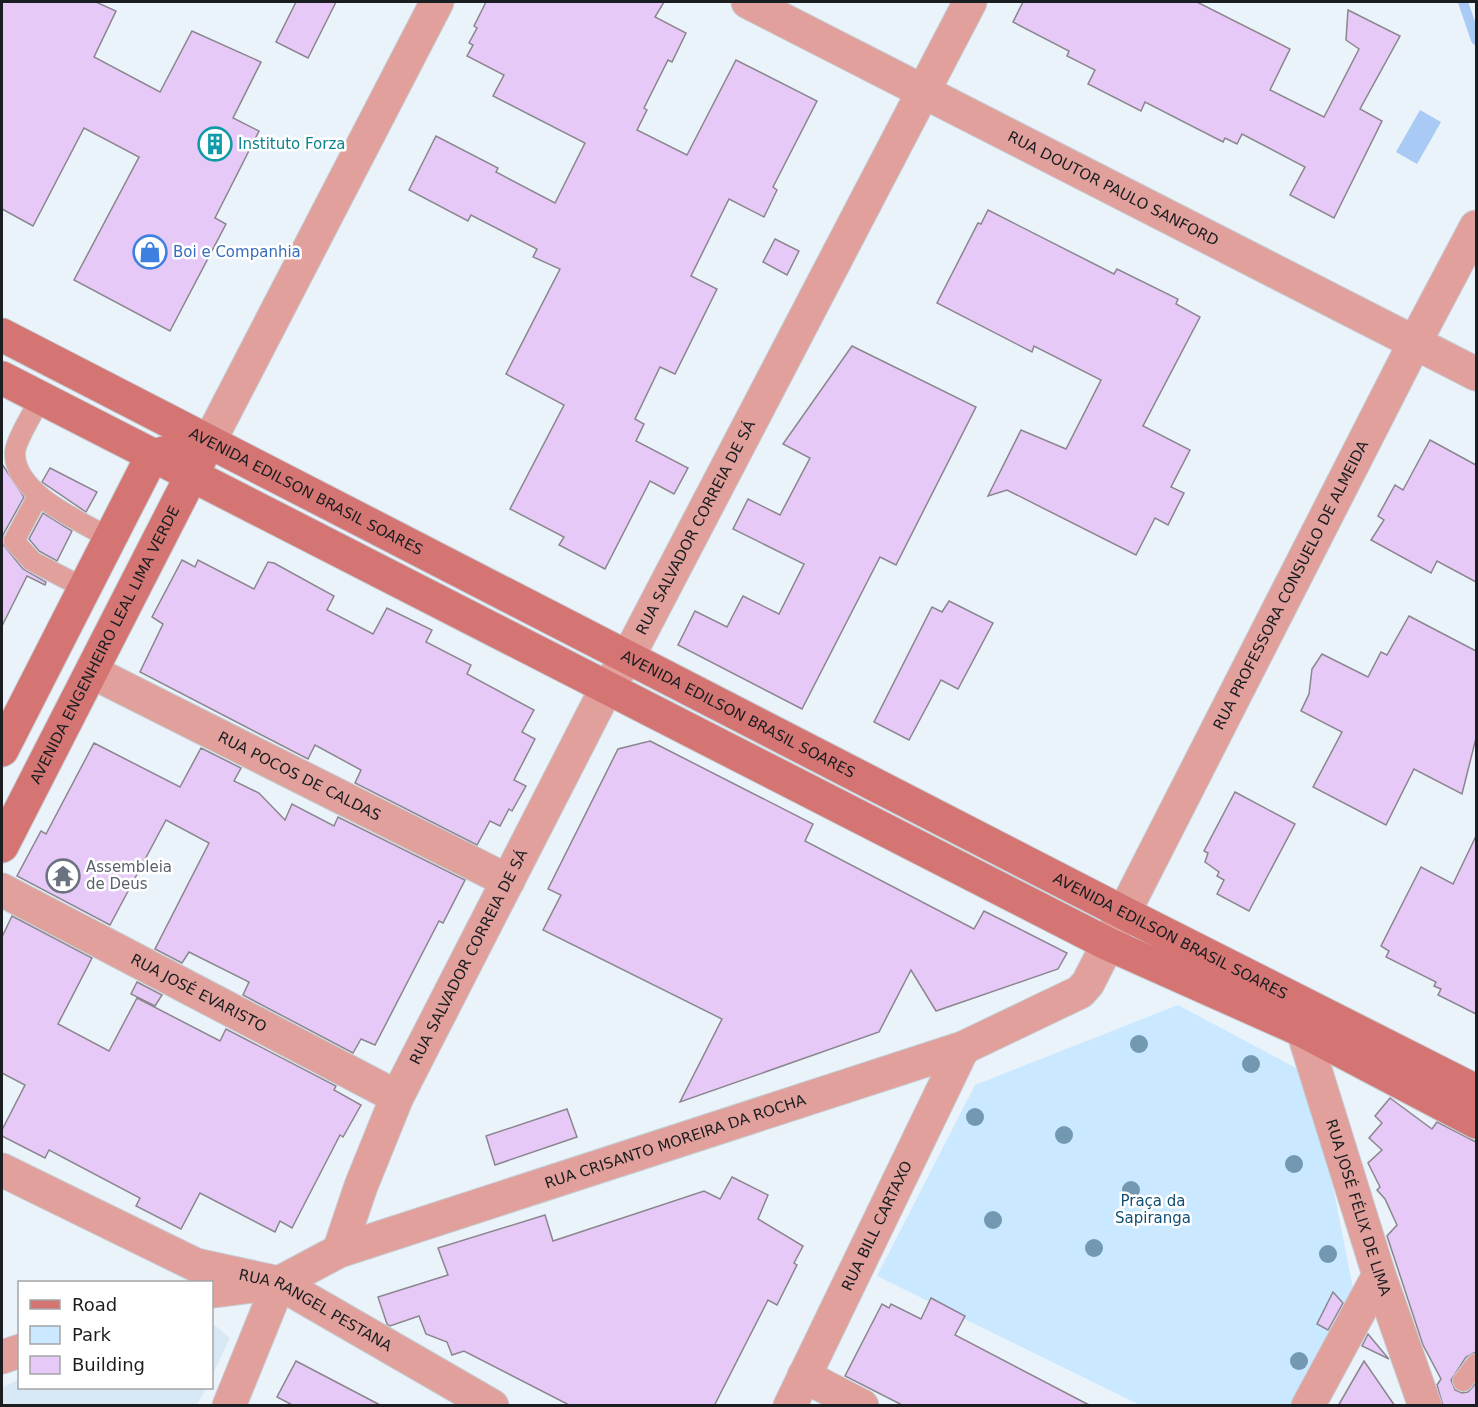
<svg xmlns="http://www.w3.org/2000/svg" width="1478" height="1407" font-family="'DejaVu Sans',sans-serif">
	<rect width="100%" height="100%" fill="#eaf3fa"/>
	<g fill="#d8e8f4">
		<polygon points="212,1323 230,1338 212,1376"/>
		<polygon points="19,1379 20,1388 206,1388 197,1405 2,1405 2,1388"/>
	</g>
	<polygon fill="#cae8ff" points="1178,1005 1311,1076 1353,1288 1291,1405 1140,1405 877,1276 975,1085"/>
	<polygon fill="#a8caf4" points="1420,110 1441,122 1417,164 1396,152"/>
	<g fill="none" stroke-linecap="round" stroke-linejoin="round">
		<polyline stroke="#a8caf4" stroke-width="10" points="1463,2 1476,40"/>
	</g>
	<g fill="#e6c9f7" stroke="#8b868e" stroke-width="1.5">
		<polygon points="2,2 96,2 116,11 94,57 160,92 192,31 261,62 233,118 259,131 215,218 226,224 170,331 74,280 139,157 84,128 33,226 2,209"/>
		<polygon points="296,2 336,2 308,58 276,42"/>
		<polygon points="486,2 664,2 655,17 686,33 672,62 668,60 644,108 647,110 637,130 687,155 736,60 817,101 773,187 777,190 764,217 729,199 691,276 717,289 675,374 660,367 635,419 644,424 636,441 688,468 674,494 650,481 605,569 559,545 564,537 510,509 564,405 506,374 560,269 533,257 537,249 471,215 468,221 409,190 436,136 498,168 496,172 555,203 585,143 493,96 504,75 467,56 473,45 469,43 477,28 474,26"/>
		<polygon points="1023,2 1197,2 1290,49 1270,90 1324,117 1359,49 1346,40 1348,10 1400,36 1360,109 1382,121 1334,218 1290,195 1305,167 1242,134 1237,144 1225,138 1223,142 1145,102 1141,111 1088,84 1095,70 1067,56 1069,51 1013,22"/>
		<polygon points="988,210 1114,274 1117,269 1178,299 1176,304 1200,317 1143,426 1190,450 1171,487 1184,493 1168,525 1155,518 1136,555 1007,490 988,496 1021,430 1066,449 1101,380 1034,346 1032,352 937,303 978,223 981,224"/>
		<polygon points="775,239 799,251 787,275 763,262"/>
		<polygon points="852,346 976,407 896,565 880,557 802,709 678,645 695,611 727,627 743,596 779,614 804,564 733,529 748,499 780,515 810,458 783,444"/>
		<polygon points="1430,440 1476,465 1476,582 1437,561 1431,573 1371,540 1384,520 1378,516 1395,485 1403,490"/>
		<polygon points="2,464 24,497 3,535 2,543 23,569 46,582 45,585 27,576 2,626"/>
		<polygon points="50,468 97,492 86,512 42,482"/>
		<polygon points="43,513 72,531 57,561 39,551 29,539"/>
		<polygon points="182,560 195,567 198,560 254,589 268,562 274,563 334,596 327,610 373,634 387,608 432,630 426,642 471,665 467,674 534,710 522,732 535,739 514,780 526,786 512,811 509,809 500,826 490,821 477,845 355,783 361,770 315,745 308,759 140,672 163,624 152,617"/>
		<polygon points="949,601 993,623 958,689 941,680 909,740 874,722 932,607 942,612"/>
		<polygon points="1409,616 1476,651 1476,738 1462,794 1414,769 1386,825 1313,787 1342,732 1301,711 1309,694 1312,669 1322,654 1368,677 1381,652 1387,655"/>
		<polygon points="650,741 813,824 805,841 974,929 984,911 1067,953 1058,969 936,1011 911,970 879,1032 680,1102 722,1019 543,930 561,895 548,889 618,749"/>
		<polygon points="94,743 180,787 201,748 241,768 234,781 259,793 285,820 292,804 334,826 338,817 465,880 443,923 439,921 375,1045 361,1039 353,1053 243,995 249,982 189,952 182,963 155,949 209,843 166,820 110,925 17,876 41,831 46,834"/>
		<polygon points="1235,792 1295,824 1249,911 1217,894 1224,880 1217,876 1219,872 1205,862 1208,853 1204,851"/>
		<polygon points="1476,836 1476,1014 1438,995 1441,989 1434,986 1436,982 1386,957 1389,951 1381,946 1421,867 1453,884"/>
		<polygon points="12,916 92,958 58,1024 109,1051 137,998 220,1041 226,1029 336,1086 334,1090 361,1105 343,1137 340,1135 292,1228 280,1221 275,1232 200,1193 181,1229 136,1206 140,1198 49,1150 45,1158 2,1136 2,1130 25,1085 2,1073 2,937"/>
		<polygon points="137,982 162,995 155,1006 131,994"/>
		<polygon points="1390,1098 1432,1129 1437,1122 1476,1142 1476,1352 1466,1357 1451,1380 1455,1390 1462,1393 1468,1392 1476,1383 1476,1406 1443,1406 1437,1385 1441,1379 1423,1345 1387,1236 1397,1225 1385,1199 1377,1190 1380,1187 1368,1163 1382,1150 1369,1138 1382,1123 1375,1116"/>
		<polygon points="567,1109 577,1137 495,1165 486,1136"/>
		<polygon points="732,1177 768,1195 758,1219 803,1246 794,1263 797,1265 777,1305 768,1300 714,1406 571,1406 464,1351 452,1355 447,1342 426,1334 419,1316 390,1326 387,1324 378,1297 448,1275 438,1248 545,1215 553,1241 704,1191 720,1199"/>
		<polygon points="1333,1292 1343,1303 1328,1330 1317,1324"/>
		<polygon points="931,1298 965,1316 955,1335 1091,1406 904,1406 845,1376 882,1304 889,1308 891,1304 921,1319"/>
		<polygon points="1368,1334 1388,1358 1389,1359 1362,1346"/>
		<polygon points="296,1361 382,1406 294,1406 277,1397"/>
		<polygon points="1364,1361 1395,1406 1338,1406"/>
	</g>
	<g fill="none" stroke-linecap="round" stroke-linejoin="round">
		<defs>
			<g id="lane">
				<path d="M41,398c-7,13 -25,42 -26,54 -2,41 66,70 95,86"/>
				<polyline points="38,496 14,541 32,561 84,588"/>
				<polyline points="1463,1381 1476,1364"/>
			</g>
			<g id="street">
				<path id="s1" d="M748,2l728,372"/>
				<polyline points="209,442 437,2"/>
				<path id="s2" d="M92,672l416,209"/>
				<path id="s3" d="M2,890l395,207"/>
				<path id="s4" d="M1312,1012l-9,19 76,244 46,131"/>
				<path id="s5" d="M2,1170l194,95 83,18 213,123"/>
				<path id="s6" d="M339,1251l22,-65 36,-89 209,-408 22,-32 342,-655"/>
				<path id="s7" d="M212,1291l67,-8 60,-32 624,-203 117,-56 8,-9 327,-641 61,-115"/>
				<polyline points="2,1357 20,1351"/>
				<polyline points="804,1376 862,1406"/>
				<polyline points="229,1406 279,1283"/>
				<path id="s8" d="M790,1406l173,-358"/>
				<polyline points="1308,1406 1379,1275"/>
			</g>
			<g id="secondary">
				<path id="s9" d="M2,335l1122,578 352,178"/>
				<polyline points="2,378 1108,944 1303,1031 1476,1122"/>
				<polyline points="2,750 152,456 172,451"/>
				<path id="s10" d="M2,846l199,-389"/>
			</g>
		</defs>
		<use href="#lane" stroke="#c5cdd3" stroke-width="22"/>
		<use href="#street" stroke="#c5cdd3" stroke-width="35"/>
		<use href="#secondary" stroke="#c5cdd3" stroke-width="35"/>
		<use href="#lane" stroke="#e2a09c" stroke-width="20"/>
		<use href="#street" stroke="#e2a09c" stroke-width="33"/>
		<use href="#secondary" stroke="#d57573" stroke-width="33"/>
	</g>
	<g fill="#7299b1">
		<circle cx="1139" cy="1044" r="9"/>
		<circle cx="1251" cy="1064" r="9"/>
		<circle cx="975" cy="1117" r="9"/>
		<circle cx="1064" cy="1135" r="9"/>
		<circle cx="1294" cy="1164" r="9"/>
		<circle cx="1131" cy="1190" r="9"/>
		<circle cx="993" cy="1220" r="9"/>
		<circle cx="1094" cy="1248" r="9"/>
		<circle cx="1328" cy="1254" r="9"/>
		<circle cx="1299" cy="1361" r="9"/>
	</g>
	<defs>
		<symbol id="building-ring" viewBox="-11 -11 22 22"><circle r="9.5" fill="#fff" stroke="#0f9aa8" stroke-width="1.5"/><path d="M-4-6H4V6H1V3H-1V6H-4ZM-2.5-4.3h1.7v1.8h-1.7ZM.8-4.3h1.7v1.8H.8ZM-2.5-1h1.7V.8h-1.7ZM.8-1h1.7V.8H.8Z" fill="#0f9aa8"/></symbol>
		<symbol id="shop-ring" viewBox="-11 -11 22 22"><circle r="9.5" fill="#fff" stroke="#3f7fe0" stroke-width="1.5"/><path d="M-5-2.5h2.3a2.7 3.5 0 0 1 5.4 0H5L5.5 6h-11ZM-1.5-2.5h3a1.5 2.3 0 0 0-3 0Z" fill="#3f7fe0"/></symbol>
		<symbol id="temple-ring" viewBox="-11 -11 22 22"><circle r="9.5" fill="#fff" stroke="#6b7280" stroke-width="1.5"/><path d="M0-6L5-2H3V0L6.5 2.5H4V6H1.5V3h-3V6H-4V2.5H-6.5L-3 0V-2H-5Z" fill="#6b7280"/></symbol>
	</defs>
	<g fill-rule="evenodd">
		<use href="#building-ring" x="196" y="125" width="38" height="38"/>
		<use href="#shop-ring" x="131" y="233" width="38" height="38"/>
		<use href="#temple-ring" x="44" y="857" width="38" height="38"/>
	</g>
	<g text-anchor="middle" stroke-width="5" stroke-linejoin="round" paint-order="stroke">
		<g font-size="15" fill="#0d838f" stroke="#fff" text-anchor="start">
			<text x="238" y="149">Instituto Forza</text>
		</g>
		<g font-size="15" fill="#1b1e21" stroke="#fff">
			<text dy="5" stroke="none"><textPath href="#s1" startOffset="410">RUA DOUTOR PAULO SANFORD</textPath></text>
			<text dy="5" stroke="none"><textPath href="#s9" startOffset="342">AVENIDA EDILSON BRASIL SOARES</textPath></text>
			<text dy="5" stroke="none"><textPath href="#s6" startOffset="808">RUA SALVADOR CORREIA DE SÁ</textPath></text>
			<text dy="5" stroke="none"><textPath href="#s7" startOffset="1380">RUA PROFESSORA CONSUELO DE ALMEIDA</textPath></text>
			<text dy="5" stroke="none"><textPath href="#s10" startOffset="226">AVENIDA ENGENHEIRO LEAL LIMA VERDE</textPath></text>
			<text dy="5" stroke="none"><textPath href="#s9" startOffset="828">AVENIDA EDILSON BRASIL SOARES</textPath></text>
			<text dy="5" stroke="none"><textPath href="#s2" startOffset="232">RUA POCOS DE CALDAS</textPath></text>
			<text dy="5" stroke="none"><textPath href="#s9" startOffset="1314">AVENIDA EDILSON BRASIL SOARES</textPath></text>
			<text dy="5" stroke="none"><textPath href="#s6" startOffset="322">RUA SALVADOR CORREIA DE SÁ</textPath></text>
			<text dy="5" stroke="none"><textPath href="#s3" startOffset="222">RUA JOSÉ EVARISTO</textPath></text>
			<text dy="5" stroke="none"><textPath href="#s7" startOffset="489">RUA CRISANTO MOREIRA DA ROCHA</textPath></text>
			<text dy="5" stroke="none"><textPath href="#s4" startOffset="206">RUA JOSÉ FÉLIX DE LIMA</textPath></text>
			<text dy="5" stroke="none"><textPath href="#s8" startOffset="200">RUA BILL CARTAXO</textPath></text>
			<text dy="5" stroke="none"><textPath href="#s5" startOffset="345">RUA RANGEL PESTANA</textPath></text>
		</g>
		<g font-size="15" fill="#366cbe" stroke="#fff" text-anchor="start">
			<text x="173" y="257">Boi e Companhia</text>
		</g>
		<g font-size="15" fill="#5b616d" stroke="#fff" text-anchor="start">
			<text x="86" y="872">Assembleia<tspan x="86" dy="17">de Deus</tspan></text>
		</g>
		<g font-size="15" fill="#104f76" stroke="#fff">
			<text x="1153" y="1206">Praça da<tspan x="1153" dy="17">Sapiranga</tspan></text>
		</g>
	</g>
	<rect width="1478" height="1407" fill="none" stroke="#1b1e21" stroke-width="6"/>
	<rect x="18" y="1281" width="195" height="108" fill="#ffffff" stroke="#a4a5a6" stroke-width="1.5"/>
	<rect x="30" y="1300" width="30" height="9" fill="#d57573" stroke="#a4a5a6" stroke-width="1.5"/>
	<text x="72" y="1311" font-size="18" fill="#1b1e21">Road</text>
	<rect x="30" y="1326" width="30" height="18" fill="#cae8ff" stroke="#a4a5a6" stroke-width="1.5"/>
	<text x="72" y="1341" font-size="18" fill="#1b1e21">Park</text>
	<rect x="30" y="1356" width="30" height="18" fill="#e6c9f7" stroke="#a4a5a6" stroke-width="1.5"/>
	<text x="72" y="1371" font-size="18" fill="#1b1e21">Building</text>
</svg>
